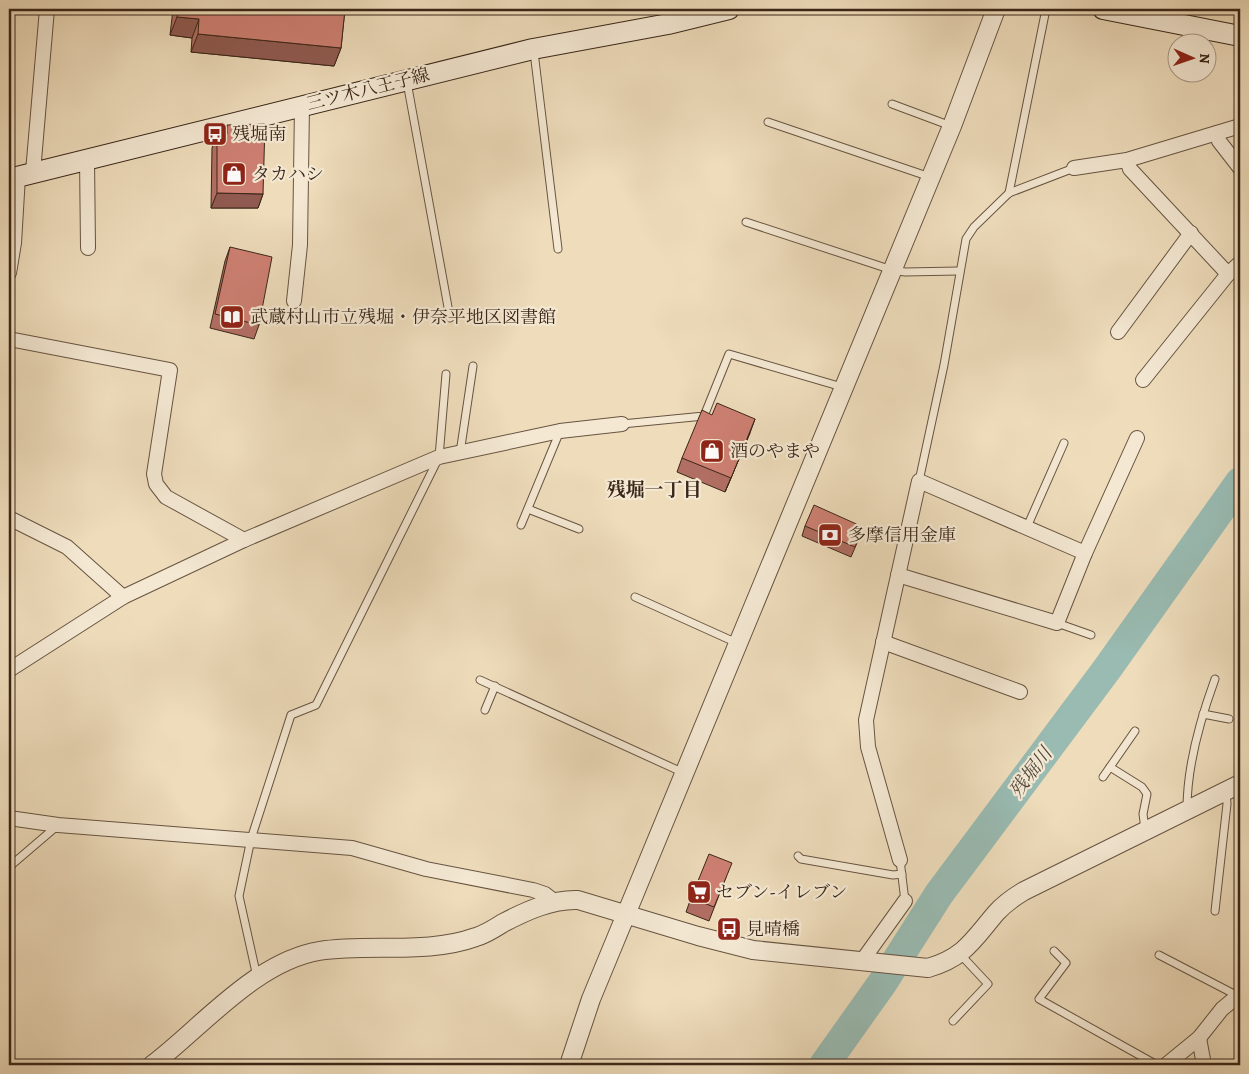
<svg xmlns="http://www.w3.org/2000/svg" width="1249" height="1074" font-family="Alegreya,'Noto Serif JP',serif">
	<rect width="100%" height="100%" fill="#eedcbb"/>
	<filter id="stains"><feTurbulence type="fractalNoise" baseFrequency=".004" numOctaves="4"/><feColorMatrix values="0 0 0 0 .2 0 0 0 0 .09 0 0 0 0 .02 0 0 0 .5 -.17"/></filter>
	<radialGradient id="worn" r=".72"><stop offset=".6" stop-color="#630" stop-opacity="0"/><stop offset="1" stop-color="#630" stop-opacity=".3"/></radialGradient>
	<g fill="none" stroke-linecap="round" stroke-linejoin="round">
		<polyline stroke="#99bbb2" stroke-width="30" points="824,1065 883,982 939,894 1107,669 1240,482"/>
		<defs>
			<g id="service">
				<polyline points="534,52 558,249"/>
				<polyline points="407,82 450,318"/>
				<polyline points="892,104 951,126"/>
				<polyline points="768,122 930,177"/>
				<polyline points="1009,193 1046,9"/>
				<polyline points="746,222 892,270 905,272 958,271"/>
				<polyline points="622,424 704,416 729,354 842,387"/>
				<polyline points="460,453 473,366"/>
				<polyline points="919,481 944,365 966,239 974,227 1009,193 1074,168"/>
				<polyline points="528,509 579,529"/>
				<polyline points="521,525 560,431"/>
				<polyline points="1027,527 1064,443"/>
				<polyline points="635,597 737,643"/>
				<polyline points="1057,623 1091,635"/>
				<polyline points="480,680 684,773"/>
				<polyline points="485,710 495,686"/>
				<polyline points="1203,714 1229,719"/>
				<polyline points="1110,767 1142,787 1147,794 1143,814 1145,829"/>
				<polyline points="1103,777 1135,731"/>
				<path d="M1187,809c0,-44 13,-89 28,-130"/>
				<polyline points="798,856 801,859 893,875 902,874"/>
				<polyline points="900,860 905,901"/>
				<polyline points="9,867 57,826"/>
				<polyline points="1215,911 1227,804 1226,792"/>
				<polyline points="1054,951 1066,963 1039,999 1157,1065"/>
				<polyline points="1159,955 1238,996"/>
				<polyline points="257,977 239,896 251,839 291,715 316,705 439,457 446,374"/>
				<polyline points="953,1021 988,984 960,954"/>
			</g>
			<g id="minor">
				<polyline points="1217,133 1219,141 1240,168"/>
				<polyline points="87,158 88,248"/>
				<polyline points="1127,160 1130,169 1228,274 1240,263"/>
				<polyline points="1074,168 1127,160 1240,126"/>
				<polyline points="33,172 47,9"/>
				<polyline points="9,273 14,243 18,176"/>
				<polyline points="294,301 300,245 302,105"/>
				<polyline points="1118,332 1191,233"/>
				<polyline points="9,339 170,370 154,474 156,484 166,497 244,540"/>
				<polyline points="1143,380 1228,274"/>
				<polyline points="9,518 67,547 123,597"/>
				<polyline points="898,575 1057,623 1085,553 1137,438"/>
				<polyline points="883,642 1020,692"/>
				<polyline points="9,670 123,597 244,540 439,457 560,431 622,424"/>
				<polyline points="9,818 58,825 352,848 426,869 533,890 545,894 554,901"/>
				<polyline points="900,860 868,747 866,720 919,481 1085,553"/>
				<polyline points="862,961 905,901"/>
				<polyline points="1199,1038 1204,1065"/>
				<polyline points="1166,1065 1199,1038 1222,1009 1240,994"/>
			</g>
			<g id="tertiary">
				<path d="M152,1065c50,-38 103,-103 167,-114 51,-8 107,4 157,-14 10,-3 19,-9 27,-14 23,-12 49,-24 75,-23l120,36 55,14 175,18c37,-11 45,-28 68,-55 8,-9 18,-16 28,-22l216,-107"/>
				<polyline points="569,1065 591,999 952,126 996,9"/>
			</g>
			<g id="secondary">
				<polyline points="1103,9 1240,36"/>
				<polyline points="9,179 533,49 668,24 729,9"/>
			</g>
		</defs>
		<use href="#service" stroke="#675441" stroke-width="9"/>
		<use href="#minor" stroke="#675441" stroke-width="16"/>
		<use href="#tertiary" stroke="#675441" stroke-width="20"/>
		<use href="#secondary" stroke="#3a2618" stroke-width="22"/>
		<use href="#service" stroke="#f4e8d3" stroke-width="7"/>
		<use href="#minor" stroke="#f4e8d3" stroke-width="14"/>
		<use href="#tertiary" stroke="#f4e8d3" stroke-width="18"/>
		<use href="#secondary" stroke="#f4e8d3" stroke-width="20"/>
	</g>
	<g fill="#b16e63" stroke="#3a2618">
		<polygon points="173,9 345,9 341,48 334,66 191,52 192,38 170,35"/>
		<polygon points="227,125 263,194 258,208 211,208 212,148 217,134 224,134"/>
		<polygon points="230,247 259,325 254,339 210,328 225,261"/>
		<polygon points="750,433 725,492 677,472 682,458"/>
		<polygon points="805,526 860,536 851,557 802,536"/>
		<polygon points="726,877 709,921 686,912 691,898"/>
	</g>
	<g fill="#905a50" stroke="#3a2618">
		<polygon points="177,17 199,19 192,38 170,35"/>
		<polygon points="198,34 341,48 334,66 191,52"/>
		<polygon points="217,193 263,194 258,208 211,208"/>
		<polygon points="755,419 750,433 725,492 731,478"/>
	</g>
	<g fill="#ce8073" stroke="#3a2618">
		<polygon points="178,9 345,9 341,48 198,34 199,19 177,17"/>
		<polygon points="265,124 263,194 217,193 217,134 227,134 227,125"/>
		<polygon points="230,247 272,257 259,325 215,314"/>
		<polygon points="717,403 755,419 731,478 682,458 702,410 712,415"/>
		<polygon points="814,505 863,527 855,547 805,526"/>
		<polygon points="709,854 732,863 714,907 691,898"/>
	</g>
	<defs>
		<symbol id="bus-square" viewBox="-11 -11 22 22"><rect x="-9" y="-9" width="18" height="18" rx="4" fill="#8f2418" stroke="#f4e8d3"/><path d="M-5-6H5V4H4V6H2V4H-2V6H-4V4H-5ZM-3.5-4V0h7V-4ZM-3.5 1.2v1.5H-2V1.2ZM2 1.2v1.5H3.5V1.2Z" fill="#fff"/></symbol>
		<symbol id="shop-square" viewBox="-11 -11 22 22"><rect x="-9" y="-9" width="18" height="18" rx="4" fill="#8f2418" stroke="#f4e8d3"/><path d="M-5-2.5h2.3a2.7 3.5 0 0 1 5.4 0H5L5.5 6h-11ZM-1.5-2.5h3a1.5 2.3 0 0 0-3 0Z" fill="#fff"/></symbol>
		<symbol id="library-square" viewBox="-11 -11 22 22"><rect x="-9" y="-9" width="18" height="18" rx="4" fill="#8f2418" stroke="#f4e8d3"/><path d="M-6-4Q-3-5.5-.7-3.5V5Q-3 3-6 4ZM6-4Q3-5.5 .7-3.5V5Q3 3 6 4Z" fill="#fff"/></symbol>
		<symbol id="bank-square" viewBox="-11 -11 22 22"><rect x="-9" y="-9" width="18" height="18" rx="4" fill="#8f2418" stroke="#f4e8d3"/><path d="M-6-4H6V4H-6ZM0-2.3a2.3 2.3 0 1 0 0 4.6a2.3 2.3 0 1 0 0-4.6Z" fill="#fff"/></symbol>
		<symbol id="supermarket-square" viewBox="-11 -11 22 22"><rect x="-9" y="-9" width="18" height="18" rx="4" fill="#8f2418" stroke="#f4e8d3"/><path d="M-6-5.5h2.5l.6 2H6L4.5 2H-2.5L-4.4-4H-6ZM-1.5 3.2a1.3 1.3 0 1 0 .1 0ZM3 3.2a1.3 1.3 0 1 0 .1 0Z" fill="#fff"/></symbol>
	</defs>
	<g fill-rule="evenodd">
		<use href="#bus-square" x="201" y="120" width="28" height="28"/>
		<use href="#shop-square" x="220" y="160" width="28" height="28"/>
		<use href="#library-square" x="218" y="303" width="28" height="28"/>
		<use href="#shop-square" x="698" y="437" width="28" height="28"/>
		<use href="#bank-square" x="816" y="521" width="28" height="28"/>
		<use href="#supermarket-square" x="685" y="878" width="28" height="28"/>
		<use href="#bus-square" x="715" y="915" width="28" height="28"/>
	</g>
	<g text-anchor="middle" stroke-width="4.5" stroke-linejoin="round" paint-order="stroke">
		<g font-size="18" fill="#3a2618" stroke="#f4e8d3">
			<text transform="translate(368 89) rotate(-14)" y="6">三ツ木八王子線</text>
		</g>
		<g font-size="18" fill="#3a2618" stroke="#f4e8d3" text-anchor="start">
			<text x="232" y="140">残堀南</text>
			<text x="252" y="180">タカハシ</text>
			<text x="250" y="323">武蔵村山市立残堀・伊奈平地区図書館</text>
			<text x="730" y="457">酒のやまや</text>
			<text x="848" y="541">多摩信用金庫</text>
			<text x="716" y="898">セブン-イレブン</text>
			<text x="746" y="935">見晴橋</text>
		</g>
		<g font-size="19" font-weight="bold" fill="#3a2618" stroke="#f4e8d3">
			<text x="654" y="496">残堀一丁目</text>
		</g>
		<g font-size="19" font-style="italic" fill="#524b3e" stroke="#f4e8d3">
			<text transform="translate(1030 772) rotate(-53)" y="7">残堀川</text>
		</g>
	</g>
	<rect width="1249" height="1074" fill="none" stroke="#eedcbb" stroke-width="30"/>
	<rect x="10" y="10" width="1229" height="1054" fill="none" stroke="#3a2618" stroke-width="2.5"/>
	<rect x="15" y="15" width="1219" height="1044" fill="none" stroke="#3a2618"/>
	<g transform="translate(1192 58) rotate(92)"><circle r="24" fill="#f4e8d3" stroke="#aa9a88"/>
	<path d="M0-4L9 19L0 12L-9 19Z" fill="#8f2418"/>
	<text y="-8" font-size="14" font-weight="bold" text-anchor="middle" fill="#3a2618">N</text>
	</g>
	<rect width="100%" height="100%" filter="url(#stains)"/>
	<rect width="100%" height="100%" fill="url(#worn)"/>
</svg>
